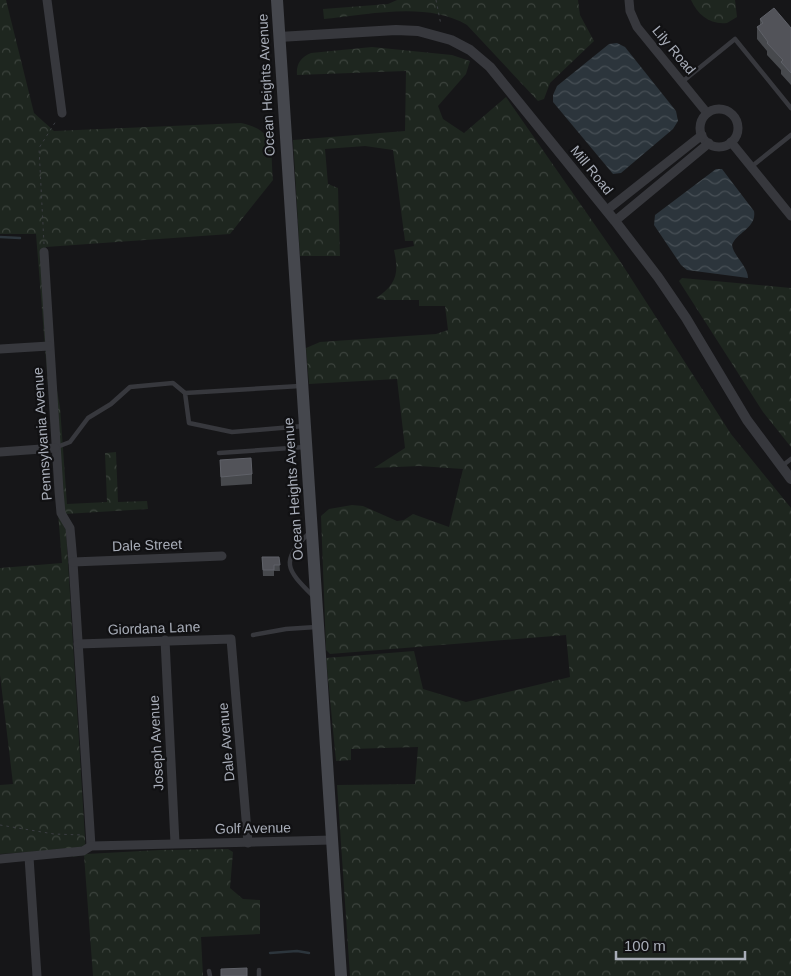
<svg xmlns="http://www.w3.org/2000/svg" width="791" height="976" font-family="Arial,sans-serif">
	<defs>
		<pattern id="forest-crowns" width="20" height="18" patternUnits="userSpaceOnUse" patternTransform="scale(1.25)"><rect width="20" height="18" fill="#1e261f"/><path d="M2 6a3 3 0 1 1 6 0M12 15a3 3 0 1 1 6 0" fill="none" stroke="#3c433d"/></pattern>
		<pattern id="water-waves" width="16" height="10" patternUnits="userSpaceOnUse" patternTransform="scale(1.25)"><rect width="16" height="10" fill="#2c353c"/><path d="M0 5q4-4 8 0t8 0" fill="none" stroke="#485056"/></pattern>
	</defs>
	<rect width="100%" height="100%" fill="#161618"/>
	<g fill="url(#forest-crowns)">
		<path d="M0,0h6l28,113 20,18 187,-8c36,8 29,25 32,57l-43,54 -184,13 3,99 11,61 7,97 40,-2 -2,-49 11,-1 2,50 29,-1 1,8 -83,5 21,340 74,-4 68,-1 5,3 -3,36 13,11 17,1v34l-59,3 2,39h-110l-9,-121 -11,2 -1,-8 -72,5v-69l13,-1 -13,-109v-107l62,-5 -26,-329h-36z"/>
		<path d="M397,0h181l2,15 14,26 -44,42 -6,16 -6,2 -71,-76c-41,-24 -98,-10 -143,-6l-1,-10 65,-5z"/>
		<path d="M691,0h44l2,17 -10,6c-17,2 -29,-8 -36,-23z"/>
		<path d="M372,47l80,8 18,6 -4,13 -28,32 5,13 21,14 42,-36 112,161 113,176 60,74v468h-441l-13,-191 78,-1 3,-37 -67,2v11l-15,1 -10,-103 88,-7 9,38 43,13 104,-25 -4,-42 -236,19 -4,-4 -5,-134 8,-7 23,-4 11,1 34,15 7,-1 9,-6 36,13 14,-58 -44,-3 -45,2 31,-20 -8,-69 -88,5 -3,-36 14,-6 116,-8 12,-4 -3,-24h-26v-6h-34l-9,-2c21,-14 23,-25 18,-48l20,-4 -1,-5h-8l-12,-91 -28,-4 -40,3 3,35 10,4 2,68h-40l-7,-116 112,-9 1,-60 -109,4c-1,-11 4,-18 14,-22z"/>
		<polygon points="682,278 791,288 791,447 763,412 679,281"/>
	</g>
	<g fill="url(#water-waves)">
		<polygon points="617,43 625,47 676,111 678,121 673,129 621,173 613,174 553,102 553,95 557,86 609,44"/>
		<path d="M716,169h6l32,42c3,17 -17,21 -22,34 2,12 16,21 16,33l-61,-8 -6,-5 -27,-40 1,-10z"/>
	</g>
	<g fill="none" stroke-linecap="round" stroke-linejoin="round">
		<g stroke="#2c353c" stroke-width="2.5">
			<polyline points="0,237 20,238"/>
			<polyline points="270,953 297,951 309,953"/>
		</g>
		<g stroke="#3d3f44" stroke-width="1" stroke-dasharray="2.5 4" stroke-linecap="butt">
			<polyline points="436,0 441,25"/>
			<polyline points="44,244 39,148 56,121"/>
			<polyline points="0,825 54,834 82,835"/>
		</g>
		<g stroke="#37383d" stroke-width="4.5">
			<polyline points="682,82 735,39 791,108"/>
			<polyline points="751,167 791,135"/>
			<polyline points="300,386 185,393 189,423 232,432 304,426"/>
			<polyline points="57,447 70,442 88,418 111,404 130,387 173,383 185,393"/>
			<polyline points="219,453 305,447"/>
			<polyline points="782,466 791,459"/>
			<path d="M309,533c-29,29 -23,36 4,63"/>
			<polyline points="253,635 286,629 316,627"/>
			<polyline points="259,970 259,976"/>
			<polyline points="209,971 210,976"/>
		</g>
		<g stroke="#37383d" stroke-width="9">
			<polyline points="47,0 62,113"/>
			<polyline points="629,0 630,11 637,27 707,113"/>
			<circle cx="719" cy="128" r="19"/>
			<polyline points="731,142 791,216"/>
			<polyline points="607,210 702,135"/>
			<polyline points="615,221 709,143"/>
			<polyline points="44,252 59,491 61,513 70,528 73,562 91,846"/>
			<polyline points="0,349 49,346"/>
			<polyline points="0,452 55,448"/>
			<polyline points="73,562 222,556"/>
			<polyline points="165,640 175,843"/>
			<polyline points="78,644 231,639 248,843"/>
			<polyline points="29,857 37,976"/>
			<polyline points="0,859 83,851 91,846 332,840"/>
		</g>
		<polyline stroke="#37383d" stroke-width="10" points="279,37 396,30 418,31 451,40 470,50 490,67 615,221 658,277 686,318 747,420 791,479"/>
		<polyline stroke="#45474d" stroke-width="12" points="277,0 341,976"/>
	</g>
	<g fill="#47494d">
		<polygon points="760,19 791,28 791,85 781,74 781,70 767,55 767,51 757,39 757,27 760,25"/>
		<polygon points="220,460 252,474 252,484 221,486"/>
		<polygon points="262,557 279,557 280,571 274,571 274,576 263,576"/>
	</g>
	<g fill="#525359" stroke="#5f6168">
		<polygon points="774,8 791,28 791,73 781,62 783,60 767,43 768,42 757,27 763,23 760,19"/>
		<polygon points="251,458 252,474 221,477 220,460"/>
		<polygon points="262,557 279,557 280,565 274,565 274,570 263,570"/>
		<polygon points="247,968 247,976 221,976 221,969"/>
	</g>
	<g text-anchor="middle" stroke-width="4.5" stroke-linejoin="round" paint-order="stroke">
		<g font-size="14" fill="#a8adb8" stroke="#111113">
			<text transform="translate(674 50) rotate(50)" y="5">Lily Road</text>
			<text transform="translate(266 85) rotate(-93)" y="5">Ocean Heights Avenue</text>
			<text transform="translate(592 170) rotate(51)" y="5">Mill Road</text>
			<text transform="translate(42 434) rotate(-94)" y="5">Pennsylvania Avenue</text>
			<text transform="translate(293 489) rotate(-94)" y="5">Ocean Heights Avenue</text>
			<text transform="translate(147 545) rotate(-2)" y="5">Dale Street</text>
			<text transform="translate(154 628) rotate(-2)" y="5">Giordana Lane</text>
			<text transform="translate(226 742) rotate(-95)" y="5">Dale Avenue</text>
			<text transform="translate(156 743) rotate(-93)" y="5">Joseph Avenue</text>
			<text transform="translate(253 828) rotate(-1)" y="5">Golf Avenue</text>
		</g>
	</g>
	<path d="M616 951v8h129v-8" fill="none" stroke="#a8adb8" stroke-width="2.5"/>
	<text x="624" y="951" font-size="15" fill="#a8adb8" stroke="#111113" stroke-width="4" paint-order="stroke">100 m</text>
</svg>
